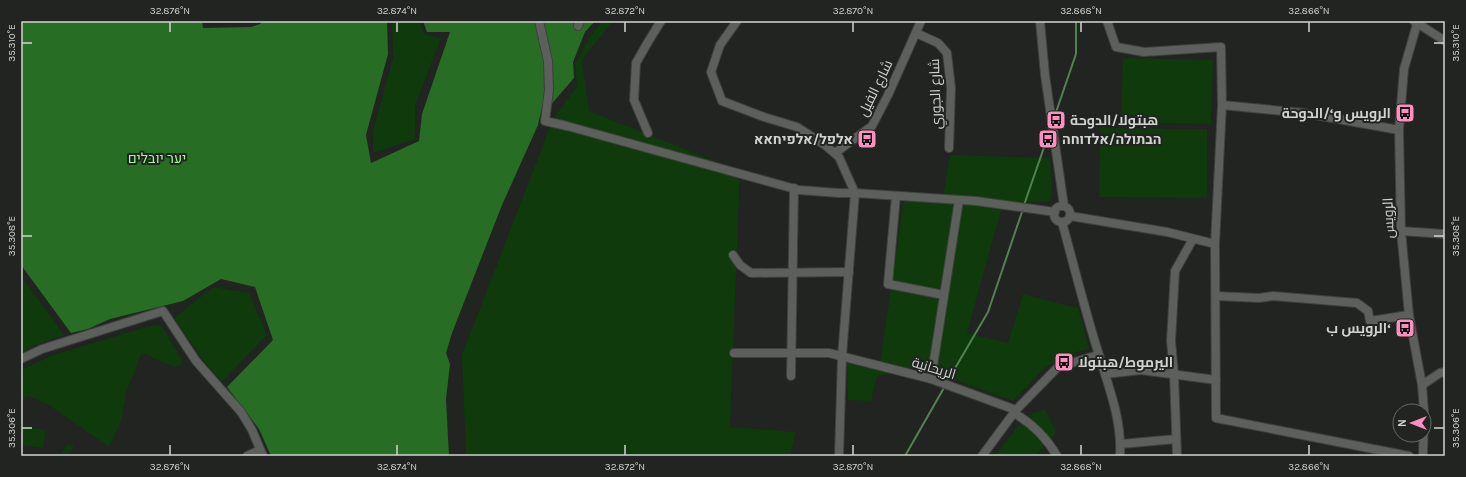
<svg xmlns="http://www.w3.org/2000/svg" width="1466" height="477" font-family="Karla,Cairo,Heebo,sans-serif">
	<rect width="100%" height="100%" fill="#212421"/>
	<g fill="#0e3a0c">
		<polygon points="392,21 419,21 424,34 441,38 415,106 415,139 373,153 373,131 393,58"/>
		<polygon points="602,21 613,21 582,60 589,111 740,171 730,427 796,432 790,456 466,456 462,355 553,119 577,86 575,64 590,37"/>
		<polygon points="1123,58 1213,60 1211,124 1121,122"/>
		<polygon points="1100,128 1207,129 1207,198 1099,197"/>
		<polygon points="950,155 1050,158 1052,197 1048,201 1043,202 1003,203 967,333 1008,343 1023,294 1078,308 1089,349 1077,352 1045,367 1013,401 922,368 877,376 871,401 848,400 847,359 880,364 905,192 943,197"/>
		<polygon points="21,276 64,335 33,346 21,354"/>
		<polygon points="213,287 249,293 267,335 222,382 203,360 174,318"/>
		<polygon points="153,325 162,326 182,360 182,363 179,366 175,367 142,353 126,392 122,419 109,447 46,403 28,396 21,401 21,370 53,355"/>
		<polygon points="1045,409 1056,432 1036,456 995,456 1026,416"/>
		<polygon points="21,426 46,430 43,448 21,445"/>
		<polygon points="68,443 74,446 68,456 60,456"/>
	</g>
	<polygon fill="#276d23" points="21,21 202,21 203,28 251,27 260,24 263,21 387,21 388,54 366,135 371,163 419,141 422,114 450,32 427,32 423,21 595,21 585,32 573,62 574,78 549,107 542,107 538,125 502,205 452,333 446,353 450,364 446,399 449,456 271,456 259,429 227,387 273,340 255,287 221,279 183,301 110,319 88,329 71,333 21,265"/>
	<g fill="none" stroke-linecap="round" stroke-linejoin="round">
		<g stroke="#51834e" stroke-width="2">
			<polyline points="1054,118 1076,54 1076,21"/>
			<polyline points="1024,205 1050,130"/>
			<polyline points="947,382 988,312 1023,209"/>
			<polyline points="905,456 945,386"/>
		</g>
		<defs>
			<g id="minor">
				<polyline points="539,21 548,61 549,90 545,121 567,126 799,190 838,193 855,193 976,201 1055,212"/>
				<polyline points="737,21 720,45 711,72 722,101 764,117 797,127 825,145 839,157 855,193 842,356 839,456"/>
				<polyline points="1040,21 1045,75 1064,206"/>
				<polyline points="1107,21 1116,47 1144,52 1221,47 1222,105 1215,244 1216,418 1409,456"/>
				<polyline points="1414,21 1445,41"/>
				<polyline points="1417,24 1404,69 1399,130 1401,231 1409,315 1422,385 1424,411"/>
				<polyline points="578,26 580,21"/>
				<polyline points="916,33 938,43 947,53 951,88 949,148"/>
				<polyline points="1222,105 1304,113 1399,130"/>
				<polyline points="648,133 634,100 636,63 648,42 661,21"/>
				<polyline points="835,153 872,126 888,95 921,21"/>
				<polyline points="896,196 888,284 944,295"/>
				<circle cx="1062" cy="214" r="8"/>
				<polyline points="1070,216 1167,232 1215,244"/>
				<path d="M1062,222c12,44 23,89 37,133 10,33 23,65 21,101"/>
				<polyline points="1401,231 1445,234"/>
				<polyline points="733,255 740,265 751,273 849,272"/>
				<polyline points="1216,296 1259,298 1273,296 1357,303 1368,311 1370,321 1409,315"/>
				<polyline points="734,353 829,353 931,379 1016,410"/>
				<polyline points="21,359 42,349 163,311 196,361 241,412 252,430 263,456"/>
				<polyline points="1105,374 1141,370 1216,380"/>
				<polyline points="791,376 794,188"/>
				<polyline points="931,379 959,200"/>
				<polyline points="1422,385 1440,373 1445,372"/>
				<path d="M1014,413c19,11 32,24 43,43"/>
				<polyline points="1121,444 1176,439"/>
				<polyline points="247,456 260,450"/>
				<polyline points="982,456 1016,410 1058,367 1098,355"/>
				<polyline points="1177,456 1174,374 1171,341 1175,271 1193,239"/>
				<polyline points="1423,456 1424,411"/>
			</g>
		</defs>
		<use href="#minor" stroke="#3e403d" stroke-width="10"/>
		<use href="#minor" stroke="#5c5f5b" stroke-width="8"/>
	</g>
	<path fill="none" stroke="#d1d3d0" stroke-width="1.5" d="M170,22v10M397,22v10M625,22v10M853,22v10M1081,22v10M1309,22v10M22,43h10M1434,43h10M22,236h10M1434,236h10M22,428h10M1434,428h10M170,445v10M397,445v10M625,445v10M853,445v10M1081,445v10M1309,445v10"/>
	<defs>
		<symbol id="bus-square" viewBox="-11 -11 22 22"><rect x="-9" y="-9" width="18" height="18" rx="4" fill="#fd8ec0" stroke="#212421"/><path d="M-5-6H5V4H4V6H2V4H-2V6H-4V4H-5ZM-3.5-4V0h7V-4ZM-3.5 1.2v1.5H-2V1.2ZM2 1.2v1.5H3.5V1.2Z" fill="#111"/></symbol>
	</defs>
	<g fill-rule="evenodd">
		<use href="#bus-square" x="1394" y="102" width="22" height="22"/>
		<use href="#bus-square" x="1045" y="109" width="22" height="22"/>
		<use href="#bus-square" x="856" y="128" width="22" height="22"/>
		<use href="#bus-square" x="1037" y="128" width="22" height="22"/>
		<use href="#bus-square" x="1394" y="317" width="22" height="22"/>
		<use href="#bus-square" x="1053" y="351" width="22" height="22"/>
	</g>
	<g text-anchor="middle" stroke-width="4" stroke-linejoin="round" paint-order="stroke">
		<g font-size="14" fill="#d1d3d0" stroke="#212421">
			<text transform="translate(875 88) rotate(-64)" y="5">شارع الفيل</text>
			<text transform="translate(935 94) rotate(-92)" y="5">شارع الجوري</text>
			<text transform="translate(1388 218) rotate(-92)" y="5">الرويس</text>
			<text transform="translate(934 368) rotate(17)" y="5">الريحانية</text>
		</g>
		<g font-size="14" font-weight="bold" fill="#d1d3d0" stroke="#212421" text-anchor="end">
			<text x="1391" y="118">الرويس و‘/الدوحة</text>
			<text x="1070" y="125" text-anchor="start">هبتولا/الدوحة</text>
			<text x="853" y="144">אלפל/אלפיחאא</text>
			<text x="1062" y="144" text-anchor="start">הבתולה/אלדוחה</text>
			<text x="1391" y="333">الرويس ب‘</text>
			<text x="1078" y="367" text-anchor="start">اليرموط/هبتولا</text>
		</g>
		<g font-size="14" fill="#9df996" stroke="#212421">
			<text x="157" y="163">יער יובלים</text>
		</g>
	</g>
	<rect width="1466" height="477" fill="none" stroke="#212421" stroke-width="44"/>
	<g transform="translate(1412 423) rotate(270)"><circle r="19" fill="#212421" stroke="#676a67"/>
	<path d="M0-3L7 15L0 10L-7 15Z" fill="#fd8ec0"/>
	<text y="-6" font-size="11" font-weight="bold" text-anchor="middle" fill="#d1d3d0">N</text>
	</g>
	<rect x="22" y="22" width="1422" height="433" fill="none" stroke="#d1d3d0" stroke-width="1.5"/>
	<g font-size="10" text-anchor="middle" fill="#d1d3d0">
		<text x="170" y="14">32.876°N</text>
		<text x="397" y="14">32.874°N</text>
		<text x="625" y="14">32.872°N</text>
		<text x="853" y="14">32.870°N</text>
		<text x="1081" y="14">32.868°N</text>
		<text x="1309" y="14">32.866°N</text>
		<text transform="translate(1455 43) rotate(-90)" y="4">35.310°E</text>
		<text transform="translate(11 43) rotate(-90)" y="4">35.310°E</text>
		<text transform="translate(1455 236) rotate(-90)" y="4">35.308°E</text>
		<text transform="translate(11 236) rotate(-90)" y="4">35.308°E</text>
		<text transform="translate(1455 428) rotate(-90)" y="4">35.306°E</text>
		<text transform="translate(11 428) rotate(-90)" y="4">35.306°E</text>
		<text x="170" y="470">32.876°N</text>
		<text x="397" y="470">32.874°N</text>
		<text x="625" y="470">32.872°N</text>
		<text x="853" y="470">32.870°N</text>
		<text x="1081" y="470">32.868°N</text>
		<text x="1309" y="470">32.866°N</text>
	</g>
</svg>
